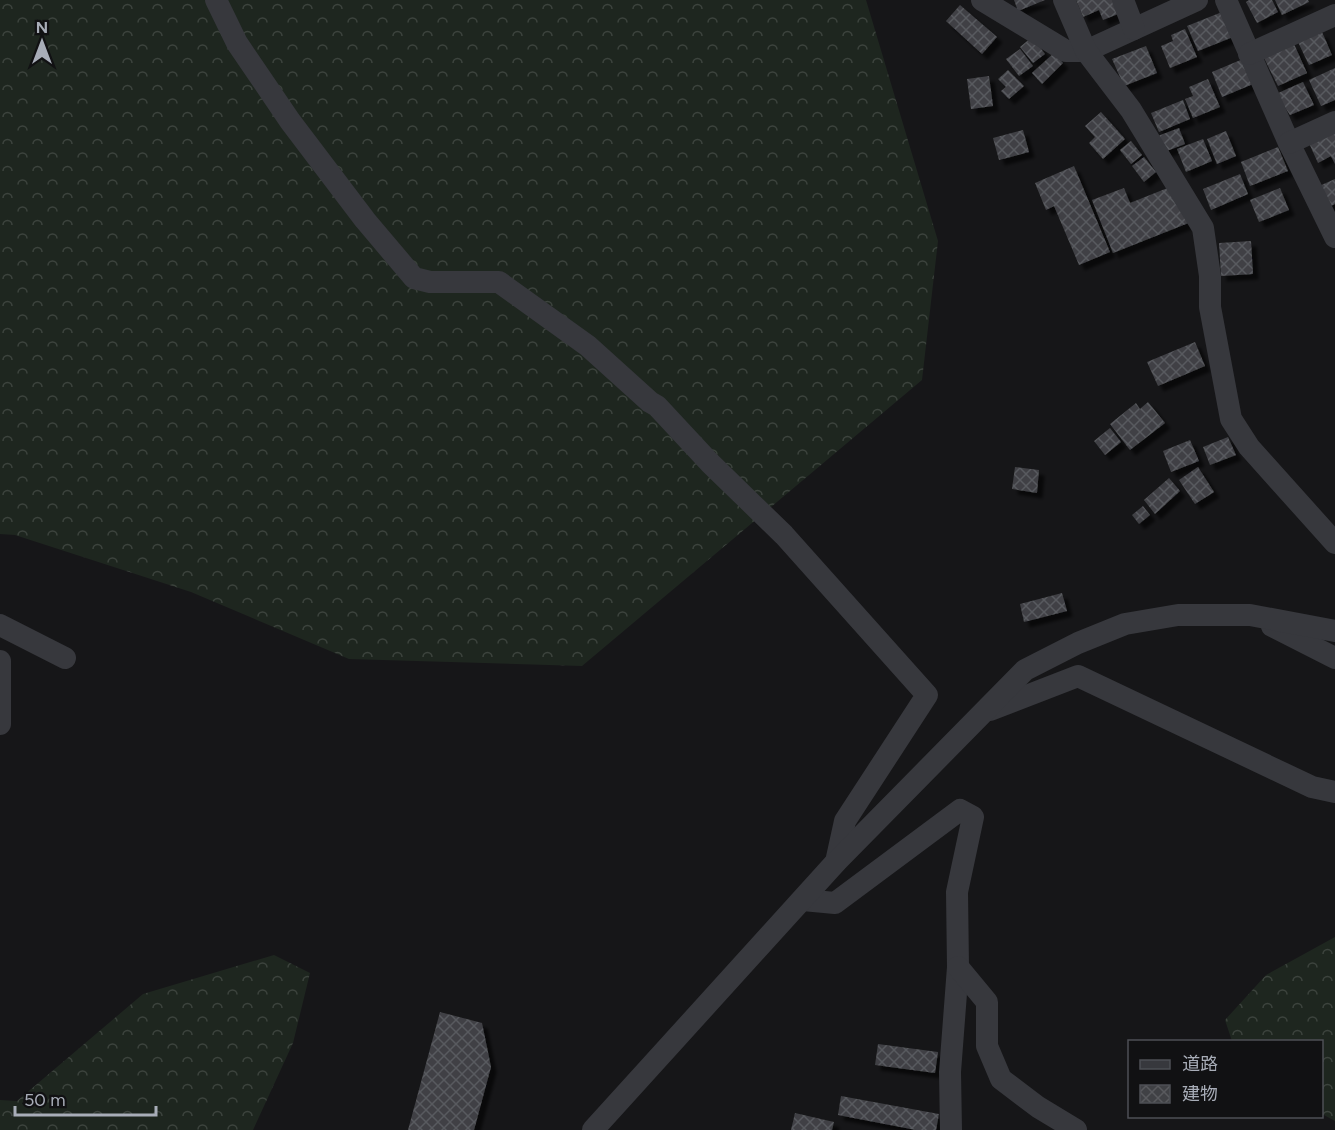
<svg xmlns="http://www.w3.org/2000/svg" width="1335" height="1130" font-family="Figtree,'Noto Sans JP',sans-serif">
	<defs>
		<pattern id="forest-crowns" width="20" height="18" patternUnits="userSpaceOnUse" patternTransform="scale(1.5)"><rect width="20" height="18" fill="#1e261f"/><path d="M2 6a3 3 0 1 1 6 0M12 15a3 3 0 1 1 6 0" fill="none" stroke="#3c433d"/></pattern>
		<pattern id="building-cross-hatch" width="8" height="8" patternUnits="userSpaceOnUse" patternTransform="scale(1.5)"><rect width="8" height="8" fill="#404145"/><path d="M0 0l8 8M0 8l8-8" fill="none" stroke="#595a5e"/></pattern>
		<filter id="shadow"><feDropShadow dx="5.5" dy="5.5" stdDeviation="1.5" flood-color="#0009"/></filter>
	</defs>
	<rect width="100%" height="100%" fill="#161618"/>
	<g fill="url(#forest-crowns)">
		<polygon points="0,0 866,0 938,241 922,380 582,666 349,659 191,592 15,535 0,534"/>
		<polygon points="1335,937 1335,1121 1322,1114 1322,1042 1232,1041 1225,1020 1266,975"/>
		<polygon points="274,955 310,973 293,1043 253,1130 0,1130 0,1100 17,1101 143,994"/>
	</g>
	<g fill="url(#building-cross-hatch)" filter="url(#shadow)">
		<polygon points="1014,0 1045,0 1018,11"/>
		<polygon points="1076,0 1119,0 1123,12 1103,20 1099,10 1083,17"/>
		<polygon points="1249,0 1272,0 1278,12 1257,23 1246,2"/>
		<polygon points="1275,0 1308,0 1309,2 1282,15"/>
		<polygon points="960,5 997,37 982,54 946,21"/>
		<polygon points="1222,12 1233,37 1198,51 1187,26"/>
		<polygon points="1185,29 1197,57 1170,68 1161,46 1173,41 1171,35"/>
		<polygon points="1322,32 1332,55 1309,65 1298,42"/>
		<polygon points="1032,37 1045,54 1033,63 1020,47"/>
		<polygon points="1294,44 1307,73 1278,86 1264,58"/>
		<polygon points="1146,46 1157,73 1124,86 1112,59"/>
		<polygon points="1020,49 1033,66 1019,76 1006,59"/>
		<polygon points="1054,53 1063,63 1042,84 1032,73"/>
		<polygon points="1243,59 1253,84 1222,97 1212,72"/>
		<polygon points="1335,68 1335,100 1321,106 1309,80"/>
		<polygon points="1008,70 1024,86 1009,99 1001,91 1006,87 998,79"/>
		<polygon points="989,76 993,106 971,109 967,79"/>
		<polygon points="1208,79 1220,107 1193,118 1185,99 1193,96 1189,87"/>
		<polygon points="1303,82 1314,105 1290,115 1276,94"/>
		<polygon points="1183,100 1190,119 1159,132 1151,113"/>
		<polygon points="1101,112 1125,139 1103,159 1089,143 1095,137 1085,126"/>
		<polygon points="1179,128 1185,144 1164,152 1158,136"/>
		<polygon points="1335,128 1335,164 1331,156 1318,163 1308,141"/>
		<polygon points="1023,130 1029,152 999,160 993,138"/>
		<polygon points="1226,131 1236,156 1217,164 1207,139"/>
		<polygon points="1203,139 1212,161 1186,172 1177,149"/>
		<polygon points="1131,141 1142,155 1131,164 1120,150"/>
		<polygon points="1278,147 1288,171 1250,186 1241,162"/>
		<polygon points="1144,157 1156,172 1144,182 1132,166"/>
		<polygon points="1074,166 1110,252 1079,265 1054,206 1046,210 1035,183"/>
		<polygon points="1240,174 1248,194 1211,210 1203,189"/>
		<polygon points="1335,179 1335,204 1329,207 1319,186"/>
		<polygon points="1170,187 1191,222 1113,253 1092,200 1124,188 1130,203"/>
		<polygon points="1280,188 1289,210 1259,222 1250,200"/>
		<polygon points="1251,241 1253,274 1221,276 1219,243"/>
		<polygon points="1195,342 1205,366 1158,386 1147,362"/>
		<polygon points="1148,402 1165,423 1130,450 1110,424 1136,403 1140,409"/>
		<polygon points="1110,428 1121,442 1105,455 1094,441"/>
		<polygon points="1228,437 1236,455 1210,465 1203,447"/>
		<polygon points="1190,440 1199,461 1171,472 1163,451"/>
		<polygon points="1015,467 1039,470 1037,493 1012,489"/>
		<polygon points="1198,467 1214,492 1195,504 1179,480"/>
		<polygon points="1169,478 1180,491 1155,514 1144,500"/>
		<polygon points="1143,506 1150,515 1139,524 1132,515"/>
		<polygon points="1062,593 1067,611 1024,622 1020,604"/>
		<polygon points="440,1012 482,1023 491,1067 474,1130 408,1130"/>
		<polygon points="878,1044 938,1052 935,1073 875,1065"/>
		<polygon points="841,1096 939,1114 936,1130 916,1130 838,1115"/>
		<polygon points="795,1113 834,1122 832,1130 791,1130"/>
	</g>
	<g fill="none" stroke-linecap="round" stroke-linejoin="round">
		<g stroke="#37383d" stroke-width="22">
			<polyline points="216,0 237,43 290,121 365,220 414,278 430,282 499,282 588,346 650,402 657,406 710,463 784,535 927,695 845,821 836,862"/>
			<polyline points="982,0 1066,51 1086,51 1197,0"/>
			<polyline points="1064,0 1086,51 1131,110 1203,228 1210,276 1210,307 1231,419 1249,447 1335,543"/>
			<polyline points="1123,0 1134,29"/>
			<polyline points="1226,0 1289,143 1335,237"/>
			<polyline points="1249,54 1335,15"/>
			<polyline points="1289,143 1335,122"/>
			<polyline points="0,625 65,658"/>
			<polyline points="1272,626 1335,658"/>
			<polyline points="0,661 0,724"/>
			<polyline points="990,710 1078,676 1312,787 1335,792"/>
			<polyline points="803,900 835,903 960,810 973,817 957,892 958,967 950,1072 951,1130"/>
			<polyline points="958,967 987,1002 987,1046 1001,1079 1038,1107 1076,1130"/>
			<polyline points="593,1130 836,862 1025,670 1078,643 1125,624 1178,615 1250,615 1335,631"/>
		</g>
	</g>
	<rect x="1128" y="1040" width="195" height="78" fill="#111113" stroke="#4d4f55" stroke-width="1.5"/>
	<rect x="1140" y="1060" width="30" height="9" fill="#37383d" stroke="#4d4f55" stroke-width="1.5"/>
	<text x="1182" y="1070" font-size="18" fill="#a8adb8">道路</text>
	<rect x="1140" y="1085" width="30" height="18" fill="url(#building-cross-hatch)" stroke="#4d4f55" stroke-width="1.5"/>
	<text x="1182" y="1100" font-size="18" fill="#a8adb8">建物</text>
	<g transform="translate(42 42)" stroke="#111113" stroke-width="4.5" paint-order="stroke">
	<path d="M0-4.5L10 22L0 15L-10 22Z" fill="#a8adb8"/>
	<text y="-9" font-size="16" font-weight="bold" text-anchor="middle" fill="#a8adb8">N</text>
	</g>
	<path d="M15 1106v9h141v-9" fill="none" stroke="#a8adb8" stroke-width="3"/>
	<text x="24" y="1106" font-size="18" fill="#a8adb8" stroke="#111113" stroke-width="4.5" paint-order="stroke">50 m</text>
</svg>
